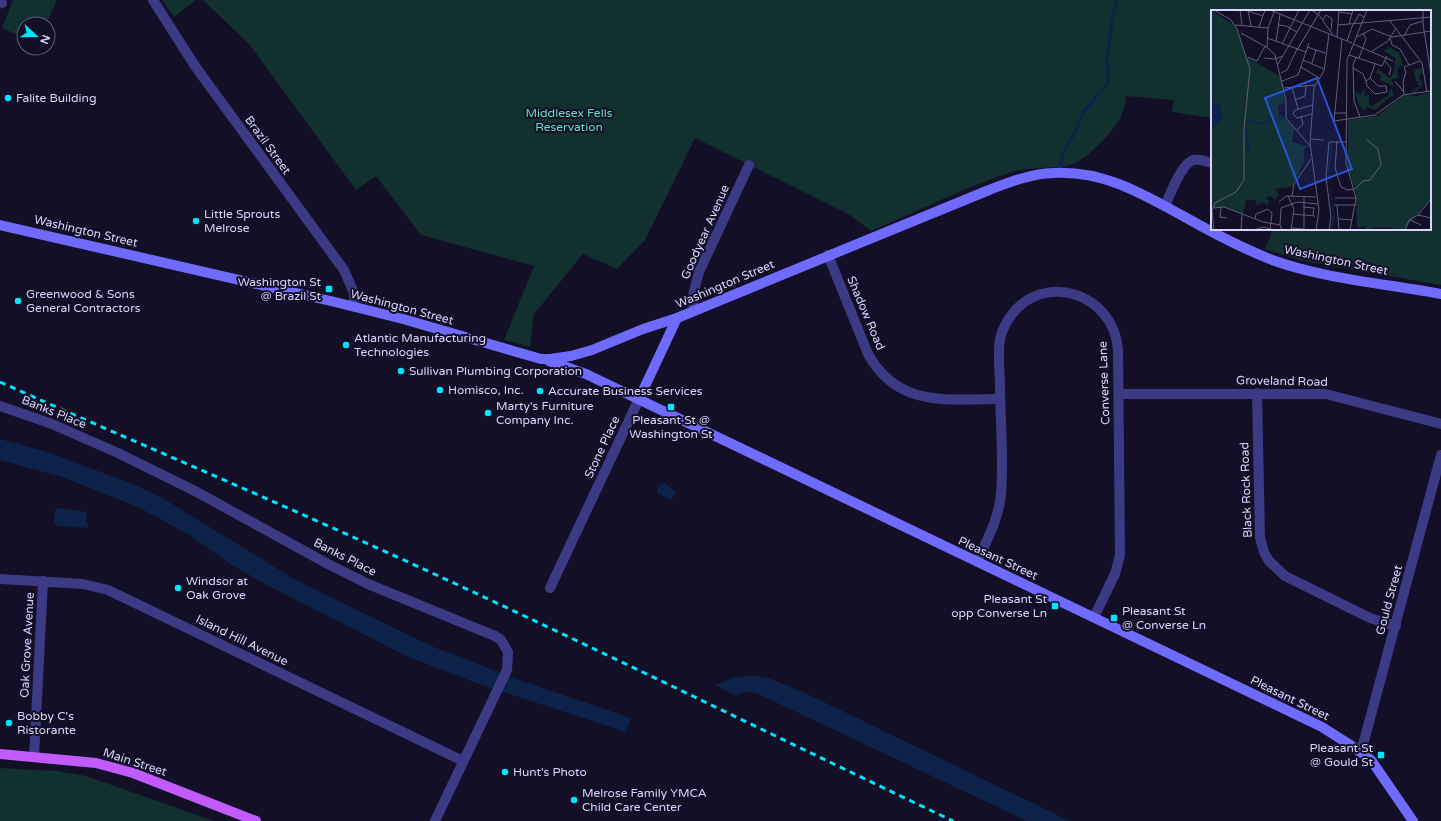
<svg xmlns="http://www.w3.org/2000/svg" width="1441" height="821" font-family="'Varela Round',sans-serif">
	<rect width="100%" height="100%" fill="#130f26"/>
	<g fill="#12302f">
		<polygon points="13,0 57,0 46,24 24,24 24,38 2,28"/>
		<polygon points="162,0 196,0 174,17"/>
		<path d="M203,0h1238v285l-138,-24 -38,-12 8,-20h157v-218h-218v107l-40,-6 2,-12 -48,-4c-1,5 -1,12 -4,18 -6,15 -30,40 -45,48 -14,8 -46,4 -65,10 -49,16 -94,39 -141,59l-21,-16 -155,-77 -50,102 -28,29 -34,-15 -49,60 -4,33 -26,-7 30,-74 -113,-31 -45,-59 -20,14 -107,-146z"/>
		<polygon points="0,768 57,771 86,776 214,821 0,821"/>
	</g>
	<g fill="#0c2248">
		<polygon points="0,439 51,453 137,486 161,497 296,580 431,646 522,681 631,718 626,732 479,684 406,656 265,584 230,564 191,536 138,507 62,477 0,460"/>
		<polygon points="664,483 677,492 671,500 657,493 657,486"/>
		<polygon points="57,508 87,512 86,522 88,524 88,528 56,526 56,523 54,523 55,510"/>
		<polygon points="755,676 771,679 805,693 1070,821 1027,821 756,693 748,691 736,696 715,685 735,677"/>
	</g>
	<g fill="none" stroke-linecap="round" stroke-linejoin="round">
		<polyline stroke="#0c2248" stroke-width="3" points="1061,166 1062,155 1076,131 1082,114 1095,98 1104,89 1108,81 1107,59 1113,13 1117,3 1117,0"/>
		<g stroke="#3d3a85" stroke-width="10">
			<polyline points="153,0 195,66 344,270 354,293 354,307"/>
			<polyline points="0,2 2,3"/>
			<path d="M1165,206c5,-11 16,-42 28,-46 6,-1 13,1 19,3"/>
			<path d="M828,255l40,99c30,54 79,45 132,45"/>
			<polyline points="695,311 692,299 699,272 749,165"/>
			<polyline points="1257,393 1260,538 1264,552 1269,561 1285,576 1370,618 1396,626"/>
			<polyline points="1119,394 1326,394 1441,424"/>
			<polyline points="0,406 52,424 118,453 195,491 328,564 368,584 495,636 501,640 508,652 507,670 435,821"/>
			<path d="M977,562c10,-22 22,-44 24,-68 3,-37 -1,-75 -1,-112 -1,-14 -2,-29 0,-43 2,-8 5,-15 10,-22 33,-47 104,-24 108,33l2,205 -5,19 -21,43"/>
			<polyline points="0,579 83,584 108,590 463,761"/>
			<polyline points="550,588 639,399"/>
			<polyline points="1361,752 1441,455"/>
			<polyline points="34,757 43,581"/>
		</g>
		<g stroke="#6f6bff" stroke-width="10">
			<path d="M0,225l335,77 68,17 138,40h9l21,-3 21,-6 51,-21 34,-11 312,-128c21,-8 41,-16 64,-17 49,-3 88,20 130,43 30,17 60,33 92,45 51,18 113,23 166,33"/>
			<polyline points="549,361 586,374 1322,727 1355,748 1371,760 1413,821"/>
			<polyline points="639,399 677,318"/>
		</g>
		<polyline stroke="#c25bff" stroke-width="10" points="0,754 96,763 133,773 256,821"/>
		<path stroke="#00e5ff" stroke-width="3" stroke-dasharray="6 5" stroke-linecap="butt" d="M0,382c96,43 193,84 290,127 223,98 442,207 663,312"/>
	</g>
	<g fill="#00e5ff" stroke="#130f26" stroke-width="1.5">
		<circle cx="8" cy="98" r="4"/>
		<circle cx="196" cy="221" r="4"/>
		<rect x="325" y="285" width="8" height="8" rx="2"/>
		<circle cx="18" cy="301" r="4"/>
		<circle cx="346" cy="345" r="4"/>
		<circle cx="401" cy="371" r="4"/>
		<circle cx="440" cy="390" r="4"/>
		<circle cx="540" cy="391" r="4"/>
		<rect x="667" y="403" width="8" height="8" rx="2"/>
		<circle cx="488" cy="413" r="4"/>
		<circle cx="178" cy="588" r="4"/>
		<rect x="1051" y="602" width="8" height="8" rx="2"/>
		<rect x="1110" y="614" width="8" height="8" rx="2"/>
		<circle cx="9" cy="723" r="4"/>
		<rect x="1377" y="751" width="8" height="8" rx="2"/>
		<circle cx="505" cy="772" r="4"/>
		<circle cx="574" cy="800" r="4"/>
	</g>
	<g text-anchor="middle" stroke-width="4" stroke-linejoin="round" paint-order="stroke">
		<g font-size="12" fill="#d9d4ff" stroke="#130f26" text-anchor="start">
			<text x="16" y="102">Falite Building</text>
			<text x="204" y="218">Little Sprouts<tspan x="204" dy="14">Melrose</tspan></text>
			<text x="321" y="286" text-anchor="end">Washington St<tspan x="321" dy="14">@ Brazil St</tspan></text>
			<text x="26" y="298">Greenwood &amp; Sons<tspan x="26" dy="14">General Contractors</tspan></text>
			<text x="354" y="342">Atlantic Manufacturing<tspan x="354" dy="14">Technologies</tspan></text>
			<text x="409" y="375">Sullivan Plumbing Corporation</text>
			<text x="448" y="394">Homisco, Inc.</text>
			<text x="548" y="395">Accurate Business Services</text>
			<text x="496" y="410">Marty's Furniture<tspan x="496" dy="14">Company Inc.</tspan></text>
			<text x="671" y="424" text-anchor="middle">Pleasant St @<tspan x="671" dy="14">Washington St</tspan></text>
			<text x="186" y="585">Windsor at<tspan x="186" dy="14">Oak Grove</tspan></text>
			<text x="1047" y="603" text-anchor="end">Pleasant St<tspan x="1047" dy="14">opp Converse Ln</tspan></text>
			<text x="1122" y="615">Pleasant St<tspan x="1122" dy="14">@ Converse Ln</tspan></text>
			<text x="17" y="720">Bobby C's<tspan x="17" dy="14">Ristorante</tspan></text>
			<text x="1373" y="752" text-anchor="end">Pleasant St<tspan x="1373" dy="14">@ Gould St</tspan></text>
			<text x="513" y="776">Hunt's Photo</text>
			<text x="582" y="797">Melrose Family YMCA<tspan x="582" dy="14">Child Care Center</tspan></text>
		</g>
		<g font-size="12" fill="#5fe0c0" stroke="#130f26">
			<text x="569" y="117">Middlesex Fells<tspan x="569" dy="14">Reservation</tspan></text>
		</g>
		<g font-size="12" fill="#d9d4ff" stroke="#130f26">
			<text transform="translate(268 145) rotate(54)" y="4">Brazil Street</text>
			<text transform="translate(86 231) rotate(13)" y="4">Washington Street</text>
			<text transform="translate(705 232) rotate(-66)" y="4">Goodyear Avenue</text>
			<text transform="translate(1336 260) rotate(12)" y="4">Washington Street</text>
			<text transform="translate(725 284) rotate(-23)" y="4">Washington Street</text>
			<text transform="translate(402 307) rotate(15)" y="4">Washington Street</text>
			<text transform="translate(866 313) rotate(67)" y="4">Shadow Road</text>
			<text transform="translate(1282 381) rotate(1)" y="4">Groveland Road</text>
			<text transform="translate(1104 383) rotate(-92)" y="4">Converse Lane</text>
			<text transform="translate(54 412) rotate(22)" y="4">Banks Place</text>
			<text transform="translate(602 447) rotate(-65)" y="4">Stone Place</text>
			<text transform="translate(1246 490) rotate(-92)" y="4">Black Rock Road</text>
			<text transform="translate(345 557) rotate(27)" y="4">Banks Place</text>
			<text transform="translate(998 558) rotate(25)" y="4">Pleasant Street</text>
			<text transform="translate(1389 600) rotate(-75)" y="4">Gould Street</text>
			<text transform="translate(242 640) rotate(26)" y="4">Island Hill Avenue</text>
			<text transform="translate(27 645) rotate(-87)" y="4">Oak Grove Avenue</text>
			<text transform="translate(1290 698) rotate(26)" y="4">Pleasant Street</text>
			<text transform="translate(135 762) rotate(18)" y="4">Main Street</text>
		</g>
	</g>
	<g transform="translate(1211 10)">
		<rect width="220" height="220" fill="#130f26"/>
		<path d="M0,0l24,16 12,31 34,20 4,26 -7,3 1,9 5,2 10,11 -2,14 18,5 -6,2v13l-12,25 -17,2 4,6 -4,5 -4,-4 -5,2 3,3 -2,4 -5,-3 -5,4 -2,-6h-9l-3,15 -18,-8 -14,1zM177,36l11,7 4,11v3l-2,-2 -4,4 1,9 -7,2 3,5 -2,4 2,8 -3,-1 -16,14 -9,-3 -1,4 -6,-5 -4,-15 5,4 5,-6 -1,7 5,-1v10l3,1 16,-10 1,-4 4,-6 -13,-6 1,-4 -5,-3 2,-4 12,9 4,-6 1,-14 -11,-7 1,-2 -6,-1 9,1zM211,58l1,5 -3,1 -1,5 3,2v8l-3,-1 -3,5h-4v-3l2,1 3,-4h4l-4,-3 2,-3 -2,1 -4,-12zM220,82v106l-27,32 -23,-3 -16,3v-4l-8,2 -1,-36 -8,-25v-47l29,-4 27,-21 13,1z" fill="#12302f"/>
		<path d="M0,83l3,10 6,2 3,9 -6,11 -5,3zM121,122v16l-3,26 6,44 -3,12h-2l3,-13 -5,-48z" fill="#0c2248"/>
		<path fill="none" stroke="#0c2248" stroke-width="2" d="M36,113l3,-2 12,3 9,-5 13,-1M35,120l3,20 -3,3"/>
		<path fill="none" stroke="#625e7d" stroke-width="1" d="M29,0l2,15M37,0l3,16M59,0l82,33M100,0l8,5 14,20M169,0h13M212,0v14l8,51M37,1l15,5M128,2l13,2M112,10l3,-5 6,4 -1,11M179,11l32,42 5,29M138,14l4,-14M143,14l5,-10 5,3M24,15l33,3M67,15l8,1 11,6M127,15l93,-8M48,17l6,-17M30,23l27,15 7,7 11,45v18l24,28M193,26l6,-11 13,-4M126,27l2,-27M146,27l15,-8 20,8 39,-6M56,28l39,14M179,28l2,7 8,4 9,16M131,29l-8,82 41,-6 28,-20 28,-4M136,31l6,-17M65,32l4,-28M71,34l17,-34M142,34l40,17M56,37l1,-19 6,-16M96,37l18,6M86,40l24,-40M161,41l16,-10 8,-13M138,45l33,11 5,-10M37,47l9,4 8,-15M145,47l-3,8 1,36 6,16M53,48l12,1 6,-3M148,48l7,-19 -3,-6M92,50l21,9M174,51l6,7 -2,7M101,53l4,-13M67,54l32,-54M90,57l18,11M142,58l10,6 3,7M70,63l6,-3 10,-21M159,68l-4,3 1,5 8,8 12,-2 -1,-6h-8l-8,-8 5,-14M71,71l16,-6 11,-32M184,71l8,10M81,77l6,22M73,78l31,-3M193,85l-1,-13 3,-10 -2,-5 16,-6M84,90l10,-4 1,-10M123,103h13M101,104l-15,4 -4,-4 2,-4 18,-5M86,120l6,-6 -2,-8M100,129l13,1M126,131l-2,27 6,19 6,3 8,-1M144,179l8,-8 7,-1 11,-15 -3,-16 -11,-9M77,186l6,13 -3,21M81,186l2,-12 17,-25M124,188h21M68,192l7,-6 30,1M123,195h22M126,195l2,25M10,197l-1,10 7,1M92,197l11,1 -1,7M3,198l10,-1 39,15 17,3 2,5M70,198l16,-6 21,2M57,199l4,4 -2,17M82,204l22,2M207,205l13,3M44,209l1,-5 12,-5M128,209l13,1M199,210l11,5M69,215l1,-17M81,218l12,1M3,220l-2,-19 3,-8 21,-11 8,-12v-51l6,-60 -13,-40 -6,-9 -17,-10M30,220l1,-15M42,220l11,-3 6,2M93,220v-34M105,220l3,-20 -9,-67 4,-56 10,-16 5,-37M118,220l2,-13 -5,-40 3,-35h17M139,220l6,-32 -10,-35 1,-103 20,-50M161,220h17M194,220l4,-10 9,-5 13,-16"/>
		<path fill="#2655da" fill-opacity="0.15" stroke="#2655da" stroke-width="2" d="M106,68l35,91 -52,20 -35,-91z"/>
		<rect width="220" height="220" fill="none" stroke="#d9d4ff" stroke-width="2"/>
	</g>
	<g transform="translate(36 36) rotate(111)"><circle r="19" fill="#130f26" stroke="#625e7d"/>
	<path d="M0-3L7 15L0 10L-7 15Z" fill="#00e5ff"/>
	<text y="-6" font-size="11" font-weight="bold" text-anchor="middle" fill="#d9d4ff">N</text>
	</g>
</svg>
